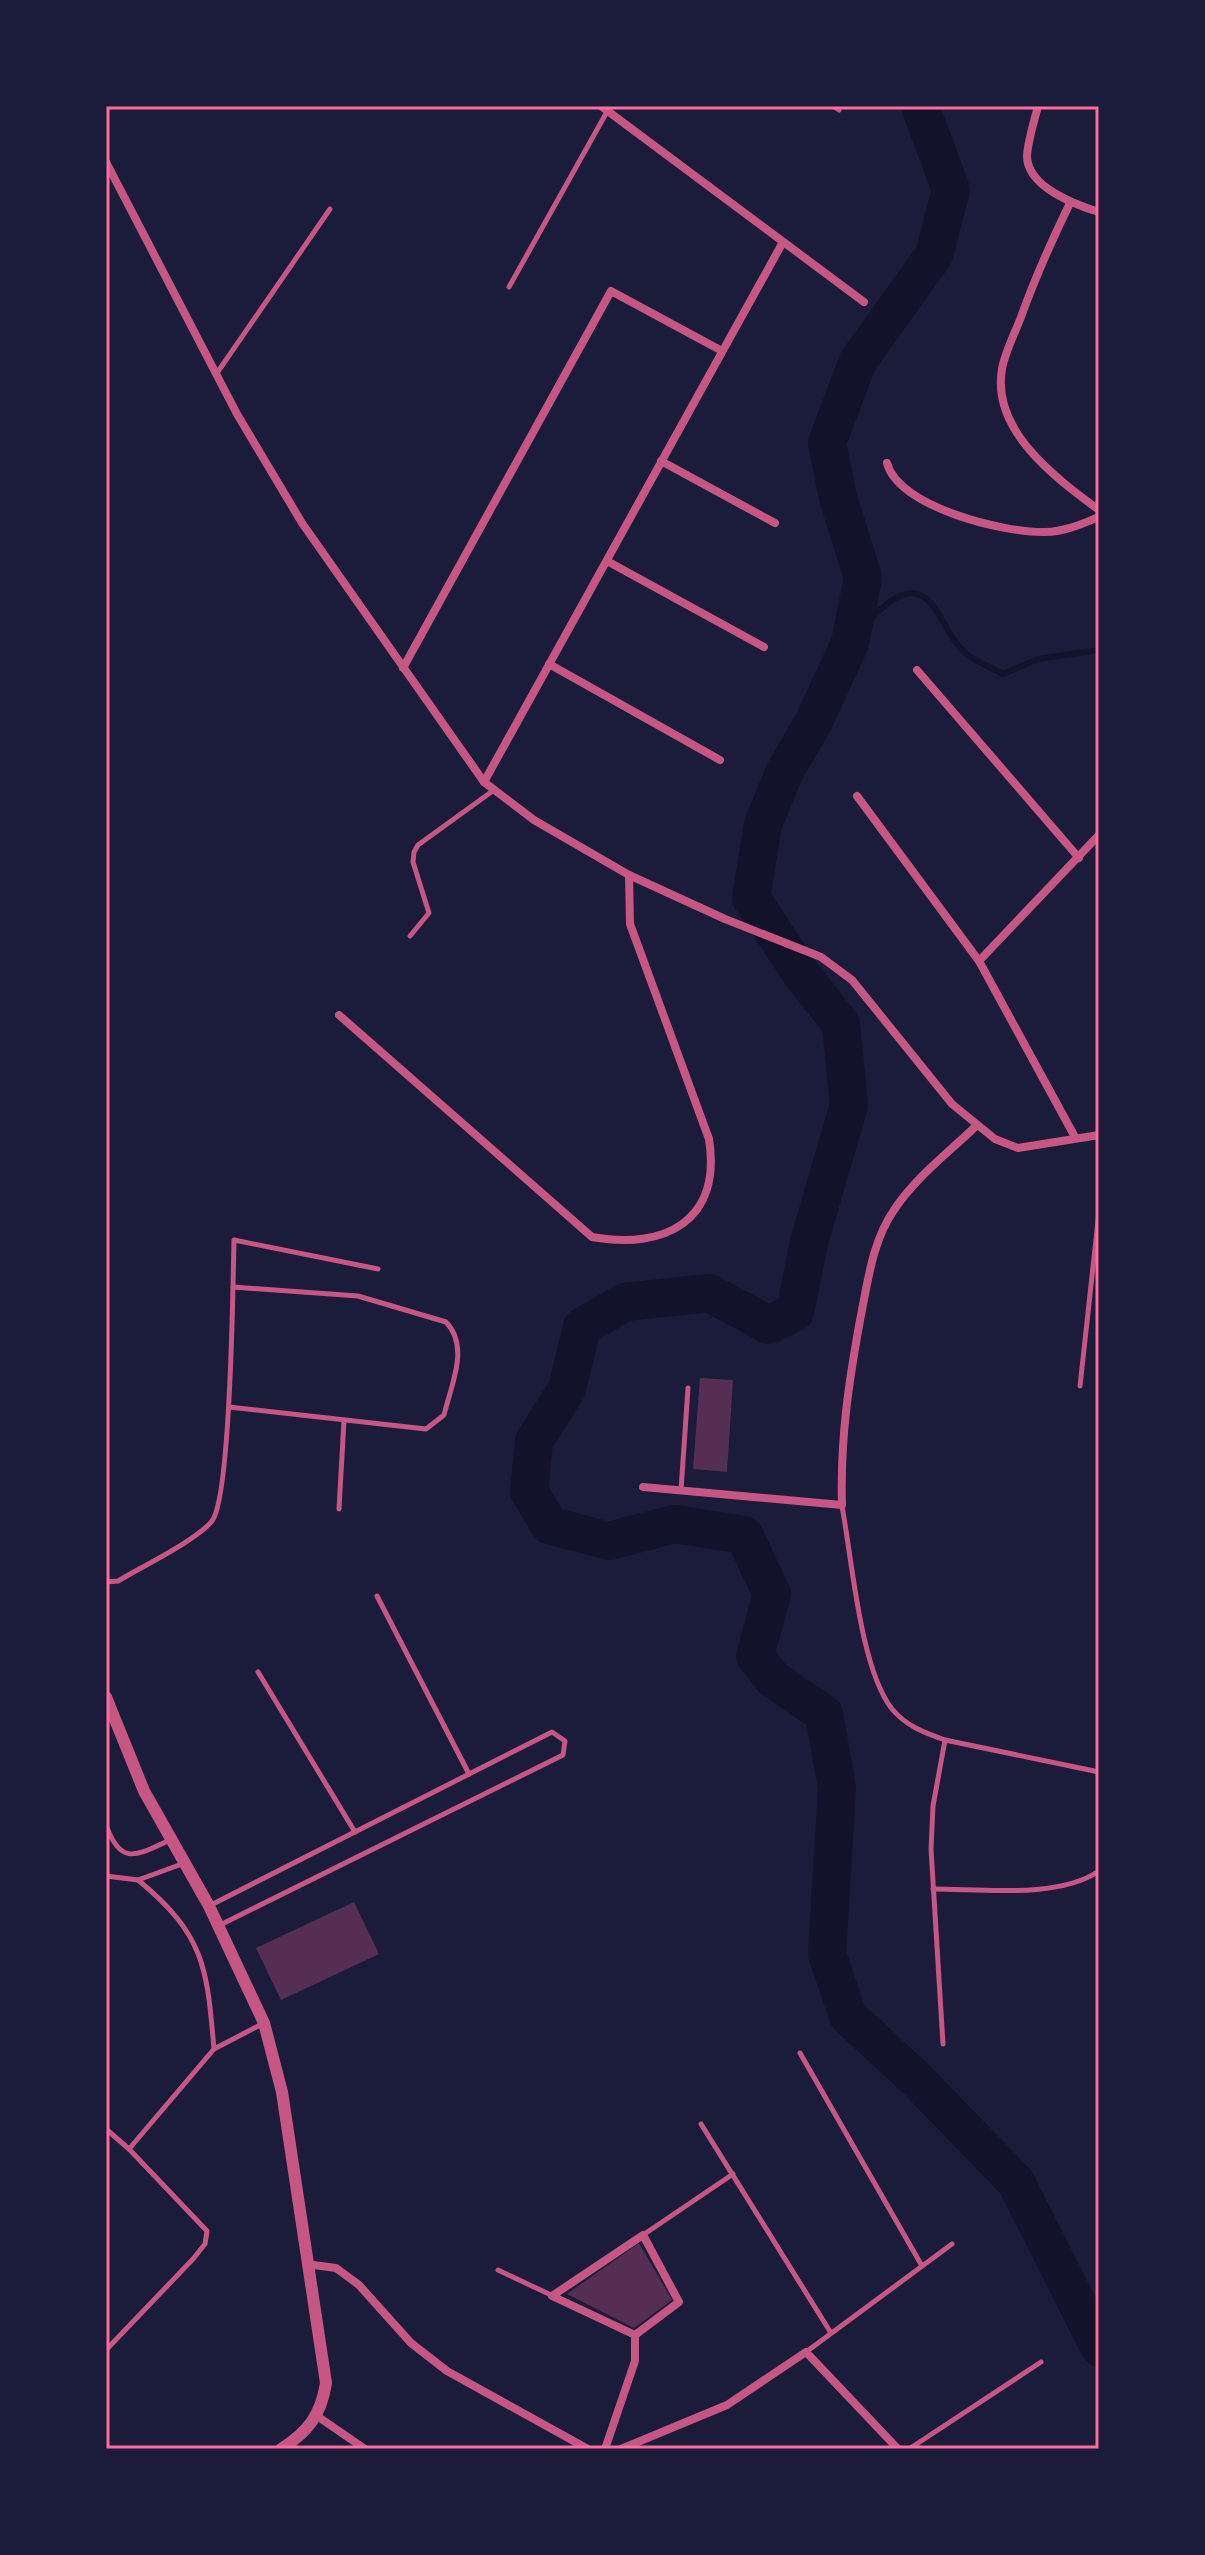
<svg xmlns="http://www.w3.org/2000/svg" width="1205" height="2555" font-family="'Space Grotesk',sans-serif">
	<rect width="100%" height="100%" fill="#1b1b3a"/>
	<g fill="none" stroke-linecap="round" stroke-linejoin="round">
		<path stroke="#12122b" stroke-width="6" d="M850,643c20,-23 59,-77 86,-33 10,16 18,34 33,46 10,7 23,12 34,18l35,-15 61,-9"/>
		<polyline stroke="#12122b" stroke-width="38" points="920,106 951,190 934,255 858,361 827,443 838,497 863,578 850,643 814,721 784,773 763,824 751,898 802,975 841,1024 849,1105 809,1242 795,1312 769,1325 709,1293 625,1302 582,1327 567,1389 534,1441 529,1491 549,1525 609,1541 674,1524 744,1535 772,1594 755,1656 773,1679 824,1714 837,1788 827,1954 848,2016 916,2079 1016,2182 1099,2347"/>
	</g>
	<g fill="#542f53">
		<polygon points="700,1378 733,1380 727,1472 693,1469"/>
		<polygon points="354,1902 379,1954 281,2000 256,1948"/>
		<polygon points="639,2243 672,2300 634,2328 567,2294"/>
	</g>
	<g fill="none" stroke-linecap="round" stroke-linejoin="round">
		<g stroke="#c65784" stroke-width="5">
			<polyline points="833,106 839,110"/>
			<polyline points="509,287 608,110"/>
			<polyline points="217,373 330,209"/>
			<polyline points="410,936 429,913 413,862 414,852 418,845 494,790"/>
			<polyline points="233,1287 234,1240 378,1269"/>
			<polyline points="1080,1386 1099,1212"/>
			<polyline points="681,1490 688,1388"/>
			<path d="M842,1506c10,53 18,162 50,203 14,17 33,24 53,31l154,32"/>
			<polyline points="339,1509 344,1420"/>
			<path d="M106,1582l12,-1c23,-14 79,-41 94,-60 17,-22 20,-196 21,-234l125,9 88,26c24,25 5,63 -2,93l-18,14 -197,-22"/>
			<polyline points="377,1596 469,1774"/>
			<polyline points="258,1672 355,1832"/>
			<path d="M106,1825c15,42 31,30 64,15"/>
			<polyline points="106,1876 138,1880 182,1864"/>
			<path d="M138,1880c67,55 69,88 76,169"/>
			<path d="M933,1889c49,0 125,10 166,-18"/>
			<polyline points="209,1906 552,1732 565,1741 563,1755 220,1925"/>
			<polyline points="943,2044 931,1849 933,1806 945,1740"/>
			<polyline points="800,2053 922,2266"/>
			<polyline points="701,2124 831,2333"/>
			<polyline points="106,2129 129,2149"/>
			<polyline points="643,2235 733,2174"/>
			<polyline points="498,2270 551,2295"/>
			<polyline points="106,2350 193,2259 205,2244 207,2231 129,2149 214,2049 264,2023"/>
			<polyline points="806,2352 952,2244"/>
			<polyline points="909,2449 1041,2362"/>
		</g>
		<g stroke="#c65784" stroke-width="8">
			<polyline points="601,106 864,302"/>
			<path d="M1038,106c-4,16 -10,34 -11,50 0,31 49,49 72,56"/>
			<polyline points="106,162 237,414 302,523 484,782 534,820 629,875 725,919 821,957 852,980 952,1104 995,1139 1018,1148 1099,1135"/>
			<path d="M1070,203c-18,37 -35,75 -49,114 -6,16 -16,35 -19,52 -11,62 55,110 97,141"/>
			<polyline points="661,461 775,523"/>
			<path d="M887,463c11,44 117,70 158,69 19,0 37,-8 54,-15"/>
			<polyline points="607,561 764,647"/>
			<polyline points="549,664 720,760"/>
			<polyline points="403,668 611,291 722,351"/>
			<polyline points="917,670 1079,858"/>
			<polyline points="484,782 783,242"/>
			<polyline points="857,796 979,961 1075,1137"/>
			<polyline points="979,961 1099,835"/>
			<path d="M339,1015l253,222c73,13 130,-16 117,-98l-79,-215 -1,-49"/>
			<path d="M643,1487l199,18c-2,-66 7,-125 19,-190 7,-35 12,-75 33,-105 21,-32 54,-57 81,-83"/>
			<polygon points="643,2235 679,2302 635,2335 552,2296"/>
			<polyline points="306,2264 336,2268 359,2285 411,2343 447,2371 588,2449"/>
			<polyline points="317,2416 365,2449"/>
			<polyline points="605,2449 635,2361 635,2335"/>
			<polyline points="621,2449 727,2405 806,2352 898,2449"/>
		</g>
		<path stroke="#c65784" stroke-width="12" d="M106,1697l38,94 65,115 55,117 18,69 44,291c-5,32 -18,49 -45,66"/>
	</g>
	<rect width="1205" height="2555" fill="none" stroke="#1b1b3a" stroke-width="216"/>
	<rect x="108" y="108" width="989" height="2339" fill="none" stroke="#ff6b9d" stroke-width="3"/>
</svg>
